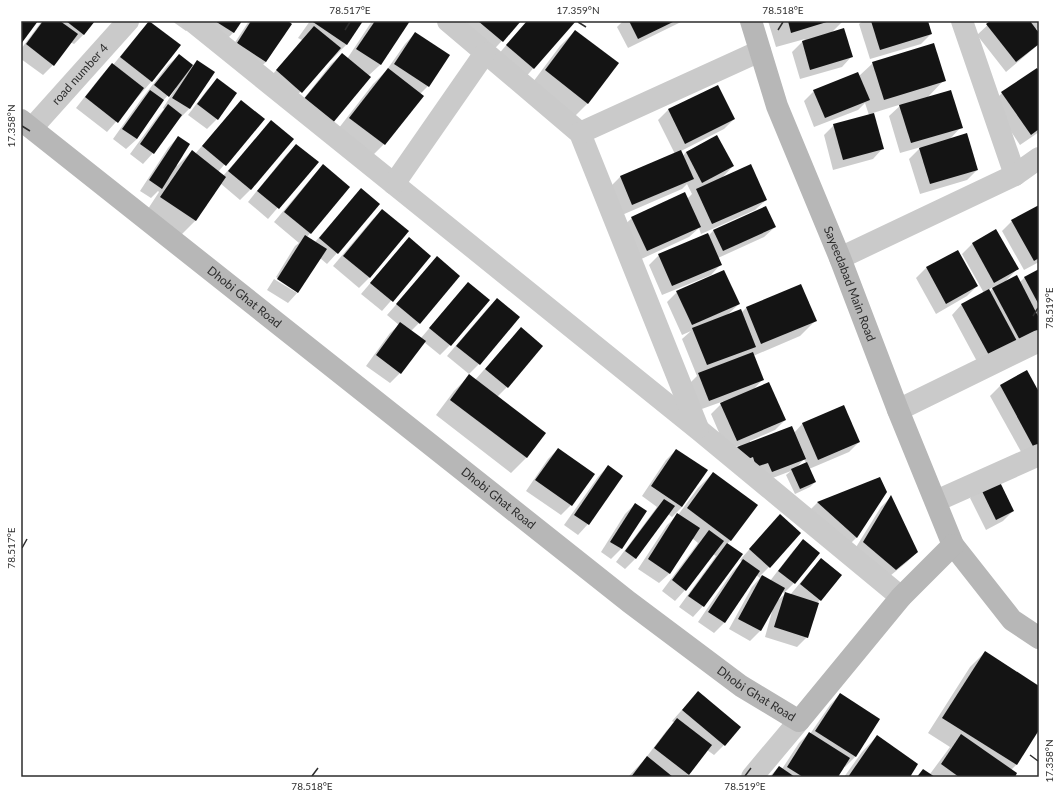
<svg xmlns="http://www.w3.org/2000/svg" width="1060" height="798" font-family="Lato,sans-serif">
	<rect width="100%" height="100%" fill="#fff"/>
	<g fill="#0003" fill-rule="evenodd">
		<polygon points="42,21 94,21 84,34 74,44 70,42 53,65 43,75 21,59 21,49"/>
		<polygon points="172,21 196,21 186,31"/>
		<polygon points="206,21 241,21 233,33 223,43"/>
		<polygon points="249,21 286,21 291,24 266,62 255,72 228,53"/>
		<polygon points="310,21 362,21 346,45 331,60 330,59 291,102 267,81 302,40 298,38"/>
		<polygon points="372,21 409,21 380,65 368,76 294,111 331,64 342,54 347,59"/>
		<polygon points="468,21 520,21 487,57 458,33"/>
		<polygon points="527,21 574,21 524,79 497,56"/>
		<polygon points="623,21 683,21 628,48 617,27"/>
		<polygon points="768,21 843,21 831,33 852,56 842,67 800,79 792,52 805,39 776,47"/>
		<polygon points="863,21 927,21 931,34 921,44 870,59 859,24"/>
		<polygon points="992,21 1039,21 1039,27 1035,30 1039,35 1039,44 1006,72 977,35"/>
		<polygon points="150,22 179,46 151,82 107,132 76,108 102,75 112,64 113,65 140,32"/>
		<polygon points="575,31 588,103 573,118 530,86 560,46"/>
		<polygon points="415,33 428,86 420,94 422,96 384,144 369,159 335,133 373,84 386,71 405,44"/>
		<polygon points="179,55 192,66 197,62 213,72 189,109 179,119 153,153 143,164 130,154 158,116 164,109 163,108 176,88 175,87 162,102 137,139 126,149 113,139 140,101 168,65"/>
		<polygon points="873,63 944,80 927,98 961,127 949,140 977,170 967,180 920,194 909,159 921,147 900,153 889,116 902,104 873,113 883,148 873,159 833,170 824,135 834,125 869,115 865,103 858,110 814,127 804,101 814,91 859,76"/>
		<polygon points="1039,73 1039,132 1020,145 992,103 1002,93"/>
		<polygon points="217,80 217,119 207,129 188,115 207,90"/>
		<polygon points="717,86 734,119 724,129 681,151 683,156 686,152 717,136 733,166 721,179 766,200 755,210 701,234 699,228 689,237 637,261 621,228 632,218 687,199 692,194 687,184 682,189 622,215 610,187 620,177 675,154 658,120 668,110"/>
		<polygon points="241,101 263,119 218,172 223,176 271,121 292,139 250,190 240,200 220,183 196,220 181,235 146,212 159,192 158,191 151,198 140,191 168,148 178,137 177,166 192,151 195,154"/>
		<polygon points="296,145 317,162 268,219 248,202 286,155"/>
		<polygon points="323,166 349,187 307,237 315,242 361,189 379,204 337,253 327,264 320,258 298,292 288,303 267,290 274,279 297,293 297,291 276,277 295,246 299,243 274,222 313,176"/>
		<polygon points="1039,206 1039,262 1024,270 1002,231 1012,221"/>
		<polygon points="382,210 408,231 369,278 359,288 333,266 372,220"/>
		<polygon points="775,227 764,237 718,258 721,264 711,275 662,295 649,265 659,255 708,236 713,231"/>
		<path d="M996,231l21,38 -13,14h15l5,-5 15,-8v67l-59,30 -28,-52 10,-11 22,-11 -22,-39 10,-10zM995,286l-6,6 -1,-2z"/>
		<polygon points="409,238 430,256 382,311 361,294"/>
		<polygon points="957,251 977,286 967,296 936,314 916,278 926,268"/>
		<polygon points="437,258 419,323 411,331 421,338 468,283 450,345 440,355 424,342 400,373 390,383 366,366 390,333 399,325 387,315"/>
		<path d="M801,286l14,35 -15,15 -47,20 9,24 -9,10 32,30 -10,10 -25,11v2l44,-10 9,-10 56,19 -10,10 -40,17 6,13 -5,5 -15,7 -9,-19 5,-4 -29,11 -34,-24 12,-13 -13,6 -16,-37 13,-13 -25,9 -10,-26 8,-8 -15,-37 9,-8 -9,4 -15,-33 10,-10 62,12 -13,12 15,-3 5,-5zM804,459l2,4 -10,5z"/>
		<polygon points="497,299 479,364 469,374 447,356 487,309"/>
		<polygon points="521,328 507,387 497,397 545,433 526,458 511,473 436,415 454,391 469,376 475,380"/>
		<polygon points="1027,372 1039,394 1039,449 1024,457 990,396 1000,386"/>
		<polygon points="558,449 571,505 561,515 526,491 548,459"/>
		<polygon points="676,450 682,507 672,517 668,514 635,559 625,569 616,562 657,507 642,496 666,460"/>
		<polygon points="608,466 588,524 578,535 564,525 598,477"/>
		<polygon points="713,473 731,540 727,544 741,554 703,606 693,617 679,607 716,556 713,554 685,590 675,601 662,591 698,543 692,538 670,573 659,583 638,569 667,525 678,515 698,488"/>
		<polygon points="879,478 886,492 856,538 846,548 807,513 817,503"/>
		<polygon points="980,488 1013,511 1003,521 986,530 970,498"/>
		<polygon points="891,497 917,552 907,562 885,580 853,552 881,507"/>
		<polygon points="635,504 646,511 621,549 611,559 601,552 625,514"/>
		<path d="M770,526l-1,41 -9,9 10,5 23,-30 10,-10 -9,42 -10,10 6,2 21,-25 10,-11 -1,41 -3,3 -10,34 -10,10 -32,-10 8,-29 -13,23 -10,10 -21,-12 23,-42 8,-9 -4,-3 -32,48 -10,10 -16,-11 35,-51 9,-9 -2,-2zM782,591l3,3 -9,8z"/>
		<polygon points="985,652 1039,687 1039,728 1016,765 1011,770 1013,777 916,777 923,770 930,774 950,747 928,733 970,667"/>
		<polygon points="698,692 724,745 714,755 707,750 686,777 628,777 645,759 667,730 675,723 672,721"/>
		<polygon points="840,694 879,720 855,757 845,767 844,766 837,777 769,777 779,767 782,769 799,743 809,733 810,734 830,705"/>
		<polygon points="877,736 908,777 844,777 862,752"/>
	</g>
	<g fill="#141414">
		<polygon points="21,21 38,21 21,44"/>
		<polygon points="43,21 60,21 78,34 54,66 26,44"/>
		<polygon points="66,21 95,21 84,35"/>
		<polygon points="149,21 181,45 152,82 120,57"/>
		<polygon points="215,21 242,21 234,33"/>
		<polygon points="251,21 288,21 292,24 266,62 237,43"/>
		<polygon points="314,21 363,21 347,45 313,22"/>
		<polygon points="375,21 410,21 381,65 356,49"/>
		<polygon points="478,21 521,21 503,42"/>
		<polygon points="527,21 576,21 534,69 506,45"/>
		<polygon points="629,21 675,21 638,39"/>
		<polygon points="788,21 830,21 791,33"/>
		<polygon points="871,21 928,21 932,34 880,50"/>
		<polygon points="990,21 1030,21 1039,33 1039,44 1016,62 986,24"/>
		<polygon points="314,26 341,48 302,93 276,70"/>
		<polygon points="844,28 853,57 810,70 802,41"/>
		<polygon points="575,30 619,63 588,104 545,70"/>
		<polygon points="415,32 450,55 429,87 394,64"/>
		<polygon points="934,43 946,81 884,100 872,62"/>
		<polygon points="342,53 371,77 332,124 303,100"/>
		<polygon points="179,54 193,65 169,97 154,85"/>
		<polygon points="197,60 215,72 190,109 172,98"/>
		<polygon points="112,63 144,88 118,123 85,97"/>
		<polygon points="388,68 424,96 385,145 349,118"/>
		<polygon points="1037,68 1039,71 1039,129 1031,135 1001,92"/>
		<polygon points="858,72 870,100 825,118 813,90"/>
		<polygon points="217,78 237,93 218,120 197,104"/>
		<polygon points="718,85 735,119 685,144 668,109"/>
		<polygon points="150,90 164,100 137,139 122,129"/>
		<polygon points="951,90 963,128 911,143 899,105"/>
		<polygon points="241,100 265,119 226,166 202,146"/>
		<polygon points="168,104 182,115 154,154 140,144"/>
		<polygon points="874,113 884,149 843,160 833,124"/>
		<polygon points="271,120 294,139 251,190 228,171"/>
		<polygon points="967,133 978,170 930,184 919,148"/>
		<polygon points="717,135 734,166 702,183 686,152"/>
		<polygon points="178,136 190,144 162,189 149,180"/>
		<polygon points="296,144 319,162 279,209 257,191"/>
		<polygon points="192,150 226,177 196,221 160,197"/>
		<polygon points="681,150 694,179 632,205 620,176"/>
		<polygon points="323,164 350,187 311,234 284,212"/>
		<polygon points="751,164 767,200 712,224 696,189"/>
		<polygon points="361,188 380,204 338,254 319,238"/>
		<polygon points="685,192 701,227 647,251 631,217"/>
		<polygon points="1039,205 1039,258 1034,261 1011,220"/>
		<polygon points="766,206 776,227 723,251 713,230"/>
		<polygon points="382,209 409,231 370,278 343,256"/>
		<polygon points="996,229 1019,269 994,283 972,243"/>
		<polygon points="708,233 722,265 672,286 658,254"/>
		<polygon points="305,235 327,249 298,293 277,279"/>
		<polygon points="409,237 431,256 393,302 370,283"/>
		<polygon points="958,250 978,286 946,304 926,267"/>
		<polygon points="437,256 460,276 420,324 396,304"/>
		<polygon points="1039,269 1039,305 1024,277"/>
		<polygon points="724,270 740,304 692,325 676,291"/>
		<polygon points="1017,275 1039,318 1039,335 1022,344 992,288"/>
		<polygon points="468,282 490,300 451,346 429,328"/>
		<polygon points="801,284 817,321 761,344 746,307"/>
		<polygon points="989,289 1018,343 990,357 961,304"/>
		<polygon points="497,298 520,317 480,365 456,346"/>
		<polygon points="741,309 756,347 707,365 692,328"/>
		<polygon points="400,322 426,341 401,374 376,355"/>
		<polygon points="521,327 543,346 508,388 485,369"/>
		<polygon points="753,352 764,380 709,401 698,373"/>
		<polygon points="1027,370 1039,392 1039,445 1034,448 1000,385"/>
		<polygon points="469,374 546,433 527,458 450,400"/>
		<polygon points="769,382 786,420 737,441 720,403"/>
		<polygon points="844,405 860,442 818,460 802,423"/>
		<polygon points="792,426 806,459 772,472 768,463 756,467 753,457 743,461 737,447"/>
		<polygon points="558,448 595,474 572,506 535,480"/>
		<polygon points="676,449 708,470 682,507 651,486"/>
		<polygon points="807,462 816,482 800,489 791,469"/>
		<polygon points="608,465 623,476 589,525 574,515"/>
		<polygon points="713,472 758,505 731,541 687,508"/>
		<polygon points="880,477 887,492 857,538 817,502"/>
		<polygon points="998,478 1014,511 996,520 980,487"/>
		<polygon points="891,495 918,552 896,570 863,542"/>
		<polygon points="664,499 675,506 636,559 625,551"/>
		<polygon points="635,503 647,511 622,549 610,542"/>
		<polygon points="677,513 700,528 670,574 648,559"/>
		<polygon points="780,514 801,533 770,568 749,549"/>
		<polygon points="709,530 724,541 686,591 672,580"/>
		<polygon points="803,539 820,553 795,584 778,571"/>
		<polygon points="727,543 743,554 704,607 688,596"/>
		<polygon points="821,558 842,575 821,601 800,584"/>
		<polygon points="743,559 760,571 725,623 708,612"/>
		<polygon points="762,575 785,588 761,631 738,619"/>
		<polygon points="785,592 819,603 808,638 774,627"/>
		<polygon points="985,651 1039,686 1039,730 1017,765 942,718"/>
		<polygon points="698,691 741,727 725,746 682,710"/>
		<polygon points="840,693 880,719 856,757 815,731"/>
		<polygon points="677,718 712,745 689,775 654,748"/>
		<polygon points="809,732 850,758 838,777 803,777 787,767"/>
		<polygon points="961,734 1017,773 1015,777 959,777 941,764"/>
		<polygon points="877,735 918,764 910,777 848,777"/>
		<polygon points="647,756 673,777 631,777"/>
		<polygon points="779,766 795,777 771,777"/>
		<polygon points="923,769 935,777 917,777"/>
	</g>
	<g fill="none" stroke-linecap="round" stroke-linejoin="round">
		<g stroke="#cacaca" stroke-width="22">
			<polyline points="192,21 699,430 901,597"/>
			<polyline points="448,21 580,133 698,428"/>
			<polyline points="962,21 1015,175"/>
			<path id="s1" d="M32,128l96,-107"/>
			<polyline points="580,133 760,51"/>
			<polyline points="394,184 485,53"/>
			<polyline points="840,258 1015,175 1039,158"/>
			<polyline points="898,410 1039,341"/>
			<polyline points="936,501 1039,455"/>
			<polyline points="752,777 799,721"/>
		</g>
		<g stroke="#b7b7b7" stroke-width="22">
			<path id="s2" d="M751,21l26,85 63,152 58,152 55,135 59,75 27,18"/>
			<path id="s3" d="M21,120l608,482 112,84 58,35 102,-124 52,-52"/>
		</g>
	</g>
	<path fill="none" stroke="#2d2d2d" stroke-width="1.5" d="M578,22l8,5M345,30l5,-8M778,30l5,-8M22,126l8,5M1033,316l5,-8M22,548l5,-9M1030,755l8,6M312,776l6,-8M745,776l6,-8"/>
	<g text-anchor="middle" stroke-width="4" stroke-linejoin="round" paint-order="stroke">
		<g font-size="12" fill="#2d2d2d" stroke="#fff">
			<text dy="4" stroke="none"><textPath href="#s1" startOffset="72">road number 4</textPath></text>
			<text dy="4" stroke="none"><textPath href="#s2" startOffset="281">Sayeedabad Main Road</textPath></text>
			<text dy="4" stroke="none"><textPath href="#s3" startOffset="285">Dhobi Ghat Road</textPath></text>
			<text dy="4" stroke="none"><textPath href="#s3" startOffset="609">Dhobi Ghat Road</textPath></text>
			<text dy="4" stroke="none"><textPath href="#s3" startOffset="933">Dhobi Ghat Road</textPath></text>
		</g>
	</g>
	<rect width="1060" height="798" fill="none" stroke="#ffffff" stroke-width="44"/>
	<rect x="22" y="22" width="1016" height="754" fill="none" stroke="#2d2d2d" stroke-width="1.5"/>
	<g font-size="10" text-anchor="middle" fill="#2d2d2d">
		<text x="350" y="14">78.517°E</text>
		<text x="578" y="14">17.359°N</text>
		<text x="783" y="14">78.518°E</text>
		<text transform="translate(11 126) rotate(-90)" y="4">17.358°N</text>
		<text transform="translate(1049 308) rotate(-90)" y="4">78.519°E</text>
		<text transform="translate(11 548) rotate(-90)" y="4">78.517°E</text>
		<text transform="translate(1049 761) rotate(-90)" y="4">17.358°N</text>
		<text x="312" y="790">78.518°E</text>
		<text x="745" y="790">78.519°E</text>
	</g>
</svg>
